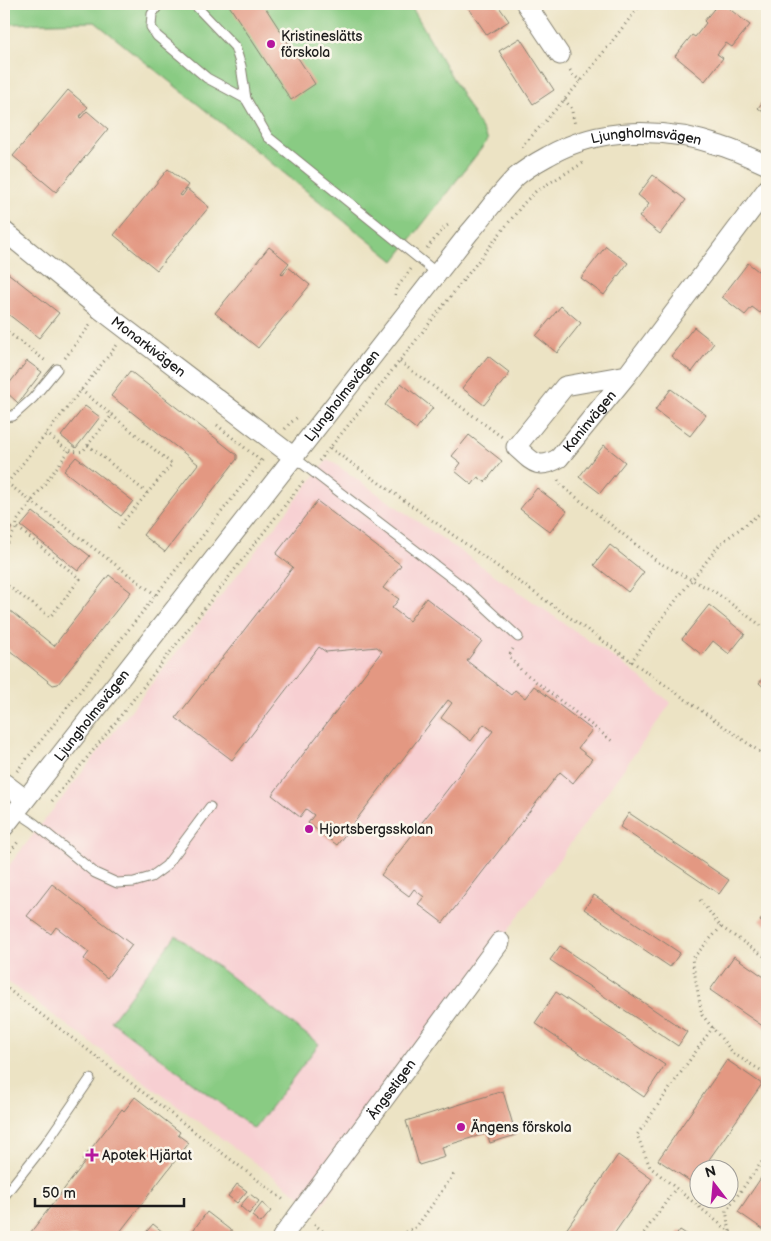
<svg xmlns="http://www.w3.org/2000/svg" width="771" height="1241" font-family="'Balsamiq Sans',sans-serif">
	<rect width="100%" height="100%" fill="#fbf7ec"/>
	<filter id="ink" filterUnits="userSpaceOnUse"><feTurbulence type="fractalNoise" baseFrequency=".02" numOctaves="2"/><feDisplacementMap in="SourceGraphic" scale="10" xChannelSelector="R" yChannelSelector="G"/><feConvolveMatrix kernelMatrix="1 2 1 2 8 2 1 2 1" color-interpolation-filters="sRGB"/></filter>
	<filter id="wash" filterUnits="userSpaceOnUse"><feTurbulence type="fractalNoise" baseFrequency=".0096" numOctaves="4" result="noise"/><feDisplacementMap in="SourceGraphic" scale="20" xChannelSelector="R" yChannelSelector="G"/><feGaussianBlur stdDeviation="1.12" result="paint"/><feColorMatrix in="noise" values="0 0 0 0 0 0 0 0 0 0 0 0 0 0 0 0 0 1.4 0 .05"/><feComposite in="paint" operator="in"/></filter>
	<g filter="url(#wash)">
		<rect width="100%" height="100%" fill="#ece3c4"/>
		<polygon fill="#f7cfd2" points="328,459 631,670 671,703 500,942 319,1210 4,979 4,872"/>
		<g fill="#89cb83" stroke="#527450">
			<polygon points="4,4 410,4 488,140 394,261 95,22 4,24"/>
			<polygon points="176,935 319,1044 254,1129 111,1021"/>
		</g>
		<g id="blocks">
			<g fill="#e39882">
				<polygon points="228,4 263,4 315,84 291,100"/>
				<polygon points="466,4 497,4 509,21 487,35"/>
				<polygon points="718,4 723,4 750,25 732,47 726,43 717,54 723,58 705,81 675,56 692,35 695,37 706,23 704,21"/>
				<polygon points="520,38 554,90 533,104 499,51"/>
				<polygon points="68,90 88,107 79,117 81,118 87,111 108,129 56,192 13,156"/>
				<polygon points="767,96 767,115 758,108"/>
				<polygon points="168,169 188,185 180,195 182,196 187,189 209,207 157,270 114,235"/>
				<polygon points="653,175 686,200 660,234 639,217 649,204 638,195"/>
				<polygon points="606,246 628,263 604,295 581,278"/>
				<polygon points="269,247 289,263 281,273 283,275 288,267 310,285 258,348 215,313"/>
				<polygon points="748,263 767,278 767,304 760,313 752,307 745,315 722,297"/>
				<polygon points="4,270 59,313 39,338 4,311"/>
				<polygon points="561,306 581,323 557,353 536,336"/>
				<polygon points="694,327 714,343 692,372 671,356"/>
				<polygon points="488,356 510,373 484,405 462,388"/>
				<polygon points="27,361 42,372 18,403 4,390"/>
				<polygon points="130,371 237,455 237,459 165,552 143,535 198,464 111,396"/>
				<polygon points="401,383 433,408 416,429 385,405"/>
				<polygon points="671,389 706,415 690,436 655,410"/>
				<polygon points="85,406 100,417 76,448 61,436"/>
				<polygon points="469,435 502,461 485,482 478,477 472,485 455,471 461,463 452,456"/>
				<polygon points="604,445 625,462 600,493 579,477"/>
				<polygon points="76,457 133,501 121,516 64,471"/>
				<polygon points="537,488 567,511 550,532 520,509"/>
				<polygon points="317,501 401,565 383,588 399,599 392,608 409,621 426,598 482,641 467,661 511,695 515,690 525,698 534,686 592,730 578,748 592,759 573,783 560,772 443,923 418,904 424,897 414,889 409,896 381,875 493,731 484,724 471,741 441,718 452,703 448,700 337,845 308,823 314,815 306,809 300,817 272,795 382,651 377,647 326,652 319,647 232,760 176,718 293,567 276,554"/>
				<polygon points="33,512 90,556 78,571 21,526"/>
				<polygon points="4,521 12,528 4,539"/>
				<polygon points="610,545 644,572 628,592 594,565"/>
				<polygon points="109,575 131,592 58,684 53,685 4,646 4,606 54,646"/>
				<polygon points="709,605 745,634 729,654 713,641 702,655 682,639"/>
				<polygon points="767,673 767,690 759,683"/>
				<polygon points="629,813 729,880 719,894 620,827"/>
				<polygon points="52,884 132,945 107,978 84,959 89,952 56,927 51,934 27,916"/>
				<polygon points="594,895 680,953 670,967 584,909"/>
				<polygon points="767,910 767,926 760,921"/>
				<polygon points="560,946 687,1032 678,1046 550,960"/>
				<polygon points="734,956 767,979 767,1029 710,990"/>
				<polygon points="556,992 665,1065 644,1097 535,1023"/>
				<polygon points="727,1060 762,1084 703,1168 698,1168 698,1175 693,1183 658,1160"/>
				<polygon points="503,1091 516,1135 490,1143 487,1133 442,1147 445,1157 419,1165 406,1121"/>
				<polygon points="135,1097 180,1132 178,1135 189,1143 116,1237 27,1237 85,1162 82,1160 122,1109 124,1111"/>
				<polygon points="618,1155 652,1179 612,1237 561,1237"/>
				<polygon points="767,1169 767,1232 738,1212"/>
				<polygon points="237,1184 247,1191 237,1203 228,1196"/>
				<polygon points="250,1194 259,1201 249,1214 240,1206"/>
				<polygon points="262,1203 271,1211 261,1223 252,1216"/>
				<polygon points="207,1212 238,1236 237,1237 197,1237 191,1233"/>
				<polygon points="153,1224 169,1237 142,1237"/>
				<polygon points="680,1230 691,1237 675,1237"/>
			</g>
		</g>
	</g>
	<g filter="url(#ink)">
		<use href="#blocks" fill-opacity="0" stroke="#848070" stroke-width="1"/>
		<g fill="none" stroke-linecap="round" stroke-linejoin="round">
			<defs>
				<g id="lane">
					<polyline points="159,4 152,14 151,27 157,36 207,78 246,99"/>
					<polyline points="194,4 235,47 241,66 246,99 268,137 438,274"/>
					<polyline points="4,417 13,416 33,398 57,369"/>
					<polyline points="295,458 466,589 518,637"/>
					<polyline points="16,811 34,823 95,873 117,883 134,882 151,877 166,866 210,807"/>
					<polyline points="4,1196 46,1143 90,1079"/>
				</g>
				<g id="street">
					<polyline points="526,4 560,55"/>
					<path id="s1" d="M4,231l97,79 194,148"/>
					<path id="s2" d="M627,375l-62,11 -49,61c16,14 21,24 43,11l68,-83 140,-186"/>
					<polyline points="4,783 25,799"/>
					<path id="s3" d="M4,827l465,-594c16,-18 30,-39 47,-56 9,-8 21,-15 32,-21 52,-30 117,-29 173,-10 16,5 31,12 46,19"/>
					<path id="s4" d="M282,1237l218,-295"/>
				</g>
			</defs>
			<use href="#lane" stroke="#848070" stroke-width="11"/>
			<use href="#street" stroke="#848070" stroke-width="21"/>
			<g stroke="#848070" stroke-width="3" stroke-dasharray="1 4" stroke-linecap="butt">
				<polyline points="4,55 6,75 4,87"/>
				<polyline points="570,70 573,75 581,81"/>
				<polyline points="564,100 571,107 575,125"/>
				<polyline points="522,147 581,81 641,4"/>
				<polyline points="427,248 445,227 450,224"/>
				<polyline points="395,295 396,289 411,269"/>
				<polyline points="4,329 47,362"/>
				<polyline points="65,358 90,325"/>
				<polyline points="400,362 502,437"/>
				<polyline points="81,390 172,464 117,529"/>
				<polyline points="217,425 261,461"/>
				<polyline points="285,429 289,424 299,416"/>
				<path d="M46,433c12,9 22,22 37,18l30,-37"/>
				<polyline points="88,445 147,493"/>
				<polyline points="330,448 767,757"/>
				<path d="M319,461c70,-85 137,-172 205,-258l12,-12 47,-28"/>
				<polyline points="558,480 562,486 658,562 715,592 767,630"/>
				<polyline points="7,483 156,595"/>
				<polyline points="4,487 117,345"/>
				<path d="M4,552c2,-11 13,-20 13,-31l52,-70"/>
				<polyline points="4,583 50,617 80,579 17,527"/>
				<polyline points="513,649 509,656 521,670 612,741"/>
				<polyline points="631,662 666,613 720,544 767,508"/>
				<polyline points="17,771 264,458"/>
				<polyline points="52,801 108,732 303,482"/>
				<polyline points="4,859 18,842"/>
				<polyline points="700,900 721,927 767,958"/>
				<polyline points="721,927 692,959 702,1015 734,1054 767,1074"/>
				<polyline points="4,986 285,1201"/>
				<polyline points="713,1027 637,1135 650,1167 730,1232 739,1237"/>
				<polyline points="314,1224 330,1237"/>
				<polyline points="730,1231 726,1211 767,1155"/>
				<polyline points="397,1237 417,1226 454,1174"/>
				<polyline points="641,1237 676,1188"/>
			</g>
			<use href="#lane" stroke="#fff" stroke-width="9"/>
			<use href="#street" stroke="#fff" stroke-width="19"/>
		</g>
	</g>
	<g fill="#b5179e" stroke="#fbf7ec" stroke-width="2">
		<circle cx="271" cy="44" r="5"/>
		<circle cx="309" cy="829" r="5"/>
		<circle cx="461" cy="1127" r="5"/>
		<path d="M89.5 1147.5h5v5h5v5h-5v5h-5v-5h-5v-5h5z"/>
	</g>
	<g text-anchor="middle" stroke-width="5" stroke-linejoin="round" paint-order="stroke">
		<g font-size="14" fill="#1c1c1c" stroke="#fbf7ec" text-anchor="start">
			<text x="281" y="41">Kristineslätts<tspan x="281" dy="16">förskola</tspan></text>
			<text x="319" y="834">Hjortsbergsskolan</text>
			<text x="471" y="1132">Ängens förskola</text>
			<text x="102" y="1160">Apotek Hjärtat</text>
		</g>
		<g font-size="14" fill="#1c1c1c" stroke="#fbf7ec">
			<text dy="5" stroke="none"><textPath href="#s3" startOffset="968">Ljungholmsvägen</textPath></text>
			<text dy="5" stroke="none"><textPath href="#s1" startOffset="185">Monarkivägen</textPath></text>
			<text dy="5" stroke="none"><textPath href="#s3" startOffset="548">Ljungholmsvägen</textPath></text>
			<text dy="5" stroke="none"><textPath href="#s2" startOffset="239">Kaninvägen</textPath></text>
			<text dy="5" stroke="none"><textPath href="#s3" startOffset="142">Ljungholmsvägen</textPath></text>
			<text dy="5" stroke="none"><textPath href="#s4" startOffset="184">Ängsstigen</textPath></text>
		</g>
	</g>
	<rect width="771" height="1241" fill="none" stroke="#fbf7ec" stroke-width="20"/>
	<g transform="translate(714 1184) rotate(344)"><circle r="24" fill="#fbf7ec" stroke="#a29f99"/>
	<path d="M0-4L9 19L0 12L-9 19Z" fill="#b5179e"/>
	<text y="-8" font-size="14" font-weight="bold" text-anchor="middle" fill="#1c1c1c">N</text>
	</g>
	<path d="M35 1198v8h149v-8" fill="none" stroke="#1c1c1c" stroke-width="2.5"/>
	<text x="42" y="1198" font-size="15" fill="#1c1c1c" stroke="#fbf7ec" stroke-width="4" paint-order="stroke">50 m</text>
</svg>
